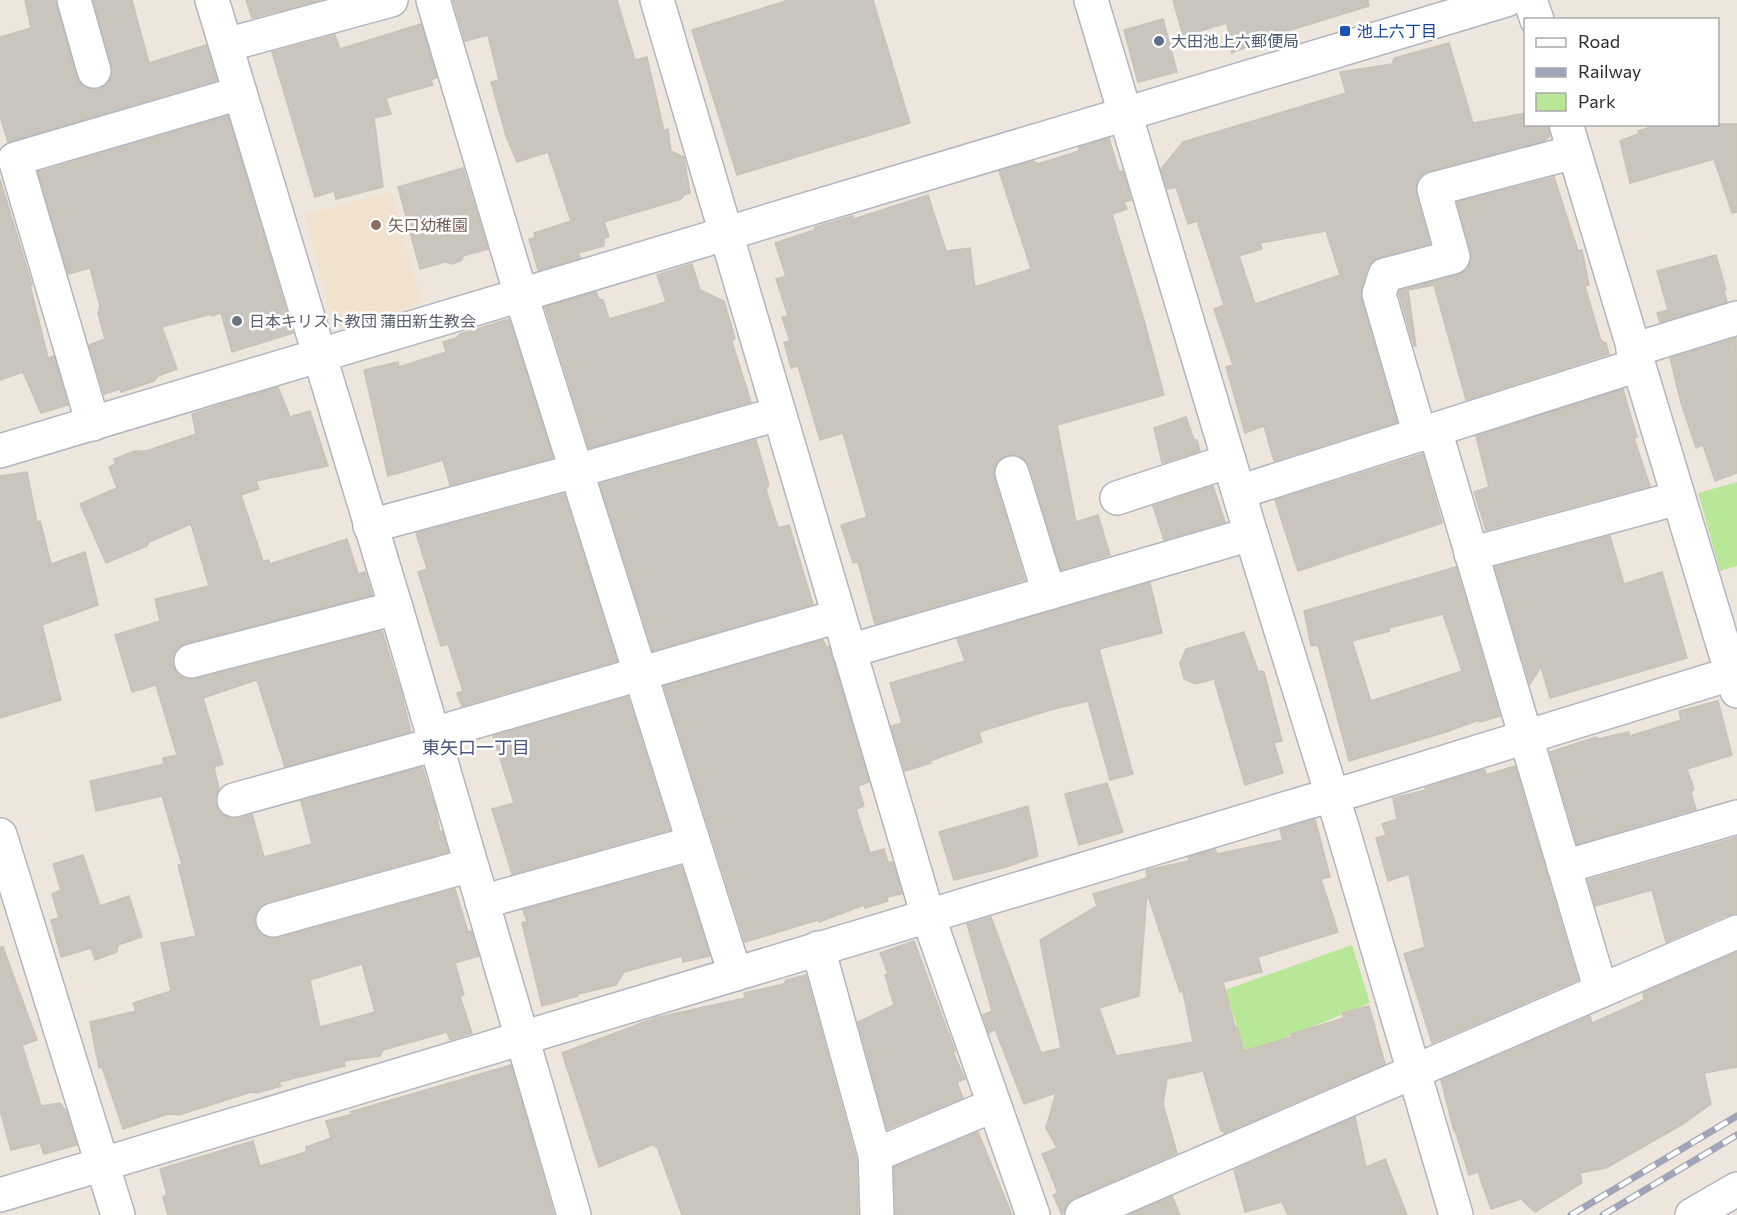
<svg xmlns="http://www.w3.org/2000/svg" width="1737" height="1215" font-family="Commissioner,'Noto Sans JP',sans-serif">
	<rect width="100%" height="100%" fill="#eee6dd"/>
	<polygon fill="#f0e2cc" points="391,192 422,304 334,329 305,215"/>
	<g fill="#b8e797">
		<polygon points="1737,482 1737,566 1720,571 1698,493"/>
		<polygon points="1352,945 1370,1003 1246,1054 1225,990"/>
	</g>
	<g fill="#c9c4bc" stroke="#cac2b7" stroke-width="1.5" fill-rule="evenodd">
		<polygon points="25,0 56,0 76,76 81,84 89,89 100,89 108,84 112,75 112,66 93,0 132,0 149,63 206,45 217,80 8,142 0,116 0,37 31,28"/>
		<polygon points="246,0 320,0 252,18"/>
		<polygon points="453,0 617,0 635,60 647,57 664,131 668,129 671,151 684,157 690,193 684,195 681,199 604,222 609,236 604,239 604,246 578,253 581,258 538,270 529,239 535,238 534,233 571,221 548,152 517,162 506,136 491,82 499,80 488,35 465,41"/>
		<polygon points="789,0 873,0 910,123 737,175 692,30"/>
		<polygon points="1173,0 1368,0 1369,6 1278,34 1232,53 1227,23 1183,36"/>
		<polygon points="1163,19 1177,72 1138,82 1124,30"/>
		<polygon points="421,24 437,77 431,80 433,85 386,98 391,114 374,118 383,187 336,199 334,191 315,197 272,52 335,35 340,49"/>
		<path d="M1449,43l24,80 53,-10v11h22l2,12 -6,5 -115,30 -9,5 -4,9v9l14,50 -50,13 -7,4 -6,8 -6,20v10l36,123 -123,39 -10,-35 -19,7 -19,-66 7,-2 -19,-56 10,-4 -27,-84 -9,3 -12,-37 -9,2 -6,-20 22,-27 163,-49 -6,-21 52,-8 2,-6zM1326,231l14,44 -85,29 -16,-48 23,-7 -2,-6z"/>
		<polygon points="228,116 293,333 232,352 221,313 212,316 211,314 162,327 177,369 158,376 154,381 121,392 120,389 104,394 89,345 105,339 98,313 100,306 90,268 68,274 38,172"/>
		<polygon points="1660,124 1737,124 1737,212 1732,213 1714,159 1630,183 1620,141 1638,134 1638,131"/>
		<polygon points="1109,138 1119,172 1123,171 1131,200 1124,202 1127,209 1112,214 1144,320 1164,395 1057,425 1076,522 1098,515 1110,555 1061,570 1030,467 1024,459 1017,455 1007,455 998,461 994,469 994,478 1025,580 875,624 858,562 853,563 841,525 867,517 843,433 820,440 798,366 791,368 784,342 790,341 782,317 788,316 776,279 786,276 775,243 814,230 815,227 853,216 854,219 928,195 946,251 970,248 975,287 1031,269 999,171 1033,161 1038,164 1079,151 1079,147"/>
		<polygon points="463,168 488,249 463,256 462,260 453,264 445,262 420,269 398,187"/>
		<polygon points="1554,177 1578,251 1582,250 1589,285 1585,286 1601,341 1606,343 1609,354 1466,400 1434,285 1408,290 1416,346 1414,346 1399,294 1400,290 1458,275 1467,270 1471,261 1471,252 1457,202"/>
		<polygon points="0,179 32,285 30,285 48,358 54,356 68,405 41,413 23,372 0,380"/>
		<polygon points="1716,255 1726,290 1724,290 1727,302 1660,322 1657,313 1668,310 1657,271"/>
		<polygon points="692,264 700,290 724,301 735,338 732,342 751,402 589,448 545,307 596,292 599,299 603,300 609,319 666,302 657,275"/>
		<polygon points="509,319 553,458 450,485 443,460 388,476 364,370 398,362 399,367 446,352 443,342 456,338 460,334"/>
		<polygon points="1736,338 1737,473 1715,481 1703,445 1696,448 1681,403 1670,358"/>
		<path d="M278,387l12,30 20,-6 18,55 -72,15 3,8 -18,6 22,66 6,-1 1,4 77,-25 11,35 7,-2 7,23 -186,48 -8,4 -5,8v11l5,9 7,4h11l186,-48 19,61 10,40 -126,35 -28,-87 -54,18 20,66 -9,3 5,22 -3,7v8l4,9 9,5h10l13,-4 12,43 48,-13 -11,-43 121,-34 13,40 5,25 2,-1 6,21 -180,50 -9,5 -4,8v9l5,10 9,4h9l177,-49 13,43 3,-1 8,25 -24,7 9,32 -4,1 12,37 -22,7 -3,-8 -64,18 -3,6 -36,5 1,5 -66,16 2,4 -24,7 -6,-1 -72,23 -11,-1 -45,15 -21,-62 -3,1 -9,-46 46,-11 -3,-8 38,-12 -10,-48 35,-7 -18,-71h4l-20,-69 -66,15 -6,-30 74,-17 -1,-6 14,-3 -21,-70 -24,7 -17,-57 45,-14 -5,-22 54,-13 -18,-62 -42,18 -2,4 -41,17 -26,-59 37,-16 -8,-21 6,-3 -1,-5 21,-8h11l50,-17 -4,-20zM362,964l13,48 -55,15 -10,-47z"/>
		<polygon points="1623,389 1637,437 1634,438 1650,486 1486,530 1474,492 1489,487 1476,436"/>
		<polygon points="1186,417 1194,440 1197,440 1200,451 1162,463 1154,428"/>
		<polygon points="756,440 769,485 766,489 778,528 789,525 813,604 653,651 600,484"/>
		<polygon points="1423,454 1442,523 1298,571 1275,500"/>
		<polygon points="27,472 37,522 40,521 51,564 85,552 98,605 42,625 61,700 0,718 0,476"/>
		<polygon points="1213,486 1225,522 1164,540 1153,506"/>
		<polygon points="564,494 617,661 462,706 457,693 463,691 448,644 441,646 418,572 427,569 416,533"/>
		<polygon points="1610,536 1624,584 1662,572 1687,658 1550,698 1541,667 1530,684 1495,567"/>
		<path d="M1456,567l44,149 -20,6 -1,-2 -33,12 -97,29 -31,-116 -7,1 -7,-35zM1443,614l19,57 -91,30 -19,-60 38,-10 -1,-3z"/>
		<polygon points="1150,583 1162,633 1099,649 1133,774 1110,780 1088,701 1054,709 979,732 982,742 930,761 931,763 905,771 891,726 902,723 890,683 965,661 957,639"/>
		<polygon points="1244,632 1258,671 1264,672 1282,741 1274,743 1283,773 1245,785 1214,679 1196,684 1184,679 1180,663 1186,649"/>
		<polygon points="823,640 826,647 829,646 869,782 858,786 864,806 856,809 870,853 884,849 888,862 893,862 902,894 887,897 888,901 865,908 864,905 819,922 818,920 745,942 664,686"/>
		<polygon points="628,697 670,830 512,874 492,809 514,803 493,736"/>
		<polygon points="1718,701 1732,755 1687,769 1694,789 1691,792 1696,809 1577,844 1550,752 1596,737 1597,739 1629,732 1630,736 1681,720 1679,711"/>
		<polygon points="1515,766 1578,980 1432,1043 1404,954 1425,947 1409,874 1388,881 1376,838 1386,835 1382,824 1397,819 1393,798 1426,790 1425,788 1482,770 1485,770 1486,775"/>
		<polygon points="1107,783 1123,832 1079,845 1065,794"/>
		<polygon points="1028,806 1038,856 1006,867 954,880 939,832"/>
		<path d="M1315,819l15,58 -9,2 17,53 -80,25 4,15 -39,10 12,45h2l7,24 48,-14 -1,-3 53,-16 -2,-5 27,-7 16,58 -161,69v-2h-3l-18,-60 -36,8 -4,25 14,49 -102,45 -8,6 -5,11 -9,-20 5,-2 -16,-39 15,-6 -11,-20 10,-35 -32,11 -29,-75 -6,4 -6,-18 9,-4 -25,-87 24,-7 50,136 20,-5 -21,-108 57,-34 -4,-12 54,-16 -1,-8 43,-9 -1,-4 27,-8 2,5 66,-14 -3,-10zM1147,893l33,99 3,-1 10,51 -77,14 -17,-48 40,-12z"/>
		<polygon points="1737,837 1737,913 1725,916 1666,942 1652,890 1595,906 1588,880"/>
		<polygon points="83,855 100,906 129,896 142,937 118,945 117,952 95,960 91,948 61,957 51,920 59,918 52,894 61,890 53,864"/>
		<polygon points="681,866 710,956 683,962 682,956 624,972 616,985 578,994 578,996 542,1006 522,923 527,921 523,910"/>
		<polygon points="914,941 955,1051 953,1052 965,1079 957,1082 963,1098 887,1129 858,1022 894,1005 885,975 888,974 880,953"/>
		<polygon points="0,947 3,947 37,1040 22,1045 41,1106 60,1103 66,1111 77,1145 44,1154 40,1143 11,1150 0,1110"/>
		<polygon points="1737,952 1737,1067 1704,1073 1711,1104 1683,1124 1606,1168 1580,1173 1582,1183 1535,1212 1521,1199 1491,1209 1478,1172 1469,1175 1455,1130 1454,1131 1441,1080 1590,1016 1592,1023 1644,1000 1643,993"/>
		<polygon points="806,975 856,1158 858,1215 682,1215 657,1147 655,1147 654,1144 599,1167 562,1053 655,1018 745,998 744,993 784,984 786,980"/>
		<polygon points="511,1065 554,1215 168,1215 163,1197 167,1194 160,1169 253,1141 260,1166 306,1152 306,1147 331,1138 326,1121 357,1113 350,1112"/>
		<polygon points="1355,1117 1366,1167 1385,1159 1407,1215 1288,1215 1282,1202 1245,1212 1234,1170"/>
		<polygon points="978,1132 1012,1215 896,1215 894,1167"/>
		<polygon points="1172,1196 1180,1215 1129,1215"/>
	</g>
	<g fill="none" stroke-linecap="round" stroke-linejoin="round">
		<defs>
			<g id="minor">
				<polyline points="74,0 94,71"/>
				<polyline points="212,0 396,608 574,1215"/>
				<polyline points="433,0 521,295 735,974"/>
				<polyline points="657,0 928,916 1033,1215"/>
				<polyline points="1091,0 1251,534 1342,827 1456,1215"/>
				<polyline points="1530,0 1537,20"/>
				<polyline points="226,45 391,0"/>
				<polyline points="1566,124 1737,691"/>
				<polyline points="1633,350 1737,318"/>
				<polyline points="93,424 15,159 240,93"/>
				<polyline points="1435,430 1601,991"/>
				<polyline points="1420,435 1379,294 1385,275 1453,257 1434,189 1574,152"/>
				<polyline points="0,451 1506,0"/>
				<polyline points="1012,473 1049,593"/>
				<polyline points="1239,492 1638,365"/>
				<polyline points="1117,498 1229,461"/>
				<polyline points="370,526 576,471 778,414"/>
				<polyline points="1471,554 1678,498"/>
				<polyline points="849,651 1251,534"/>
				<polyline points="191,661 396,608"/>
				<polyline points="433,734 839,616"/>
				<polyline points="234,800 436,744"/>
				<polyline points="0,835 118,1215"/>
				<polyline points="1564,867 1737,817"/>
				<polyline points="482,902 693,843"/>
				<polyline points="273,920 471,865"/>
				<polyline points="818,948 875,1155 877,1215"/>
				<polyline points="875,1155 994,1105"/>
				<polyline points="0,1195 1311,801 1354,790 1737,672"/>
				<polyline points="1082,1215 1737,932"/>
				<polyline points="1692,1215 1737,1189"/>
			</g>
		</defs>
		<use href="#minor" stroke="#b1b5c0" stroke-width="36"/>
		<use href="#minor" stroke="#fff" stroke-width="33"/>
		<defs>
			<g id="rail">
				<polyline points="1571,1215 1737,1116"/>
				<polyline points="1603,1215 1737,1135"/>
			</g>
		</defs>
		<use href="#rail" stroke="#9fa4b7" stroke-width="7"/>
		<use href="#rail" stroke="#fff" stroke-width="4.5" stroke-dasharray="14" stroke-linecap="butt"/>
	</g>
	<rect fill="#1a4fb4" stroke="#fff" stroke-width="2" x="1339" y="25" width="12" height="12" rx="3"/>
	<circle fill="#5c6f8a" stroke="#fff" stroke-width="2" cx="1159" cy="41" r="6"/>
	<circle fill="#8d6e63" stroke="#fff" stroke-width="2" cx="376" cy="225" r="6"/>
	<circle fill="#6b7280" stroke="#fff" stroke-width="2" cx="237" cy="321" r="6"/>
	<g text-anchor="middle" stroke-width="5" stroke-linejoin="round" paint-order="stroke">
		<g font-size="16" fill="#164399" stroke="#fff" text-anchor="start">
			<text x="1357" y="37">池上六丁目</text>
		</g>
		<g font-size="16" fill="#4e5e75" stroke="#fff" text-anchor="start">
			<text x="1171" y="47">大田池上六郵便局</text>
		</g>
		<g font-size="16" fill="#785e54" stroke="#fff" text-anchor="start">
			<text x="388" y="231">矢口幼稚園</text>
		</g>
		<g font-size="16" fill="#5b616d" stroke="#fff" text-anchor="start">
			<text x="249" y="327">日本キリスト教団 蒲田新生教会</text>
		</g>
		<g font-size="18" fill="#49577f" stroke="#fff">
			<text x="476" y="754">東矢口一丁目</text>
		</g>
	</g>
	<rect x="1524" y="18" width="195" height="108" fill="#ffffff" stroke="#ababab" stroke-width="1.5"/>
	<rect x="1536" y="38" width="30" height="9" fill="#ffffff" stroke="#ababab" stroke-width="1.5"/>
	<text x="1578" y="48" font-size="18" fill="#2c2c2c">Road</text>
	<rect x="1536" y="68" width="30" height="9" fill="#9fa4b7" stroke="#ababab" stroke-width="1.5"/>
	<text x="1578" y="78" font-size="18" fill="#2c2c2c">Railway</text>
	<rect x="1536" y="93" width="30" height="18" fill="#b8e797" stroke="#ababab" stroke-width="1.5"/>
	<text x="1578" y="108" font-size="18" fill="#2c2c2c">Park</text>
</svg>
